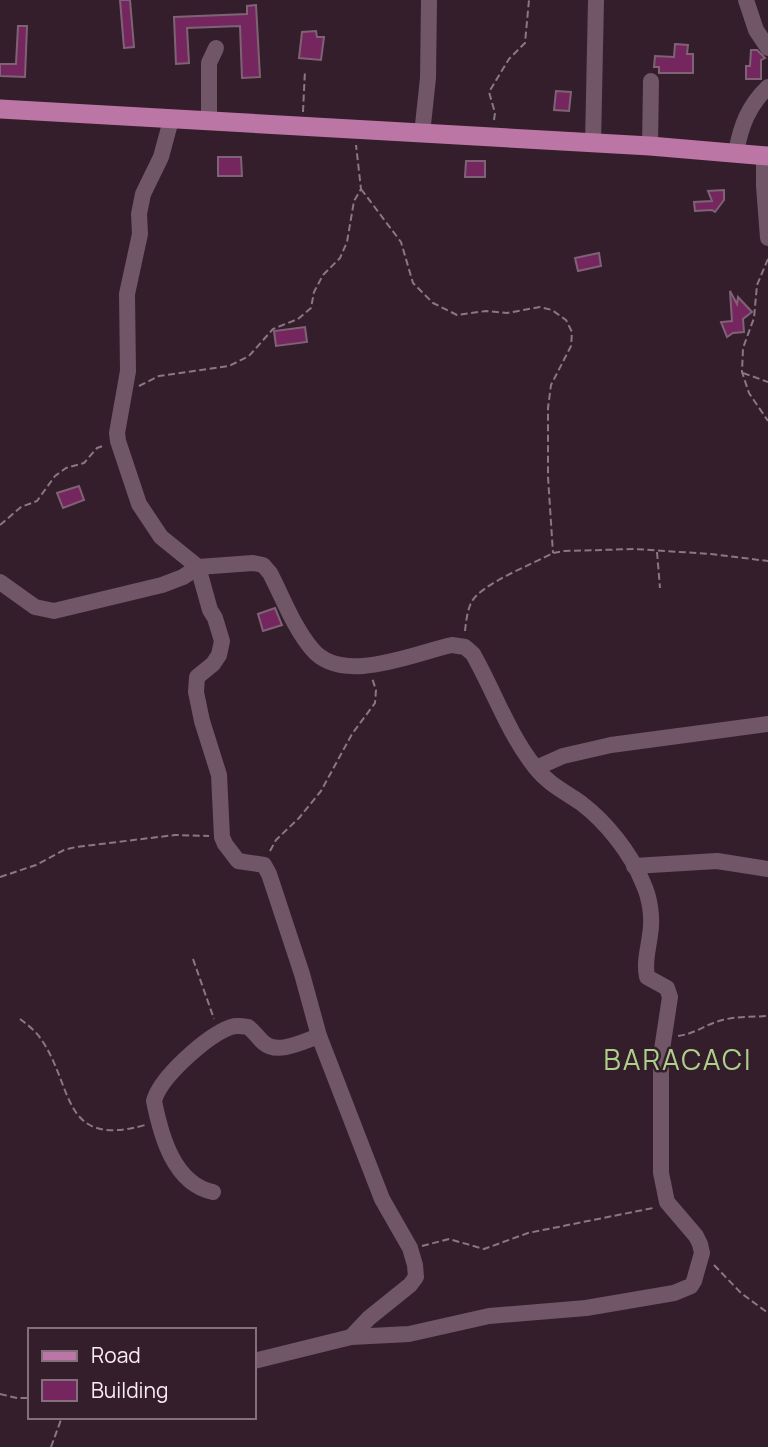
<svg xmlns="http://www.w3.org/2000/svg" width="768" height="1447" font-family="Manrope,sans-serif">
	<rect width="100%" height="100%" fill="#341e2c"/>
	<g fill="#75265f" stroke="#7e6374" stroke-width="2">
		<polygon points="120,0 130,0 134,47 124,48"/>
		<polygon points="256,5 260,77 242,78 240,26 187,28 189,63 176,64 174,17 247,14 247,6"/>
		<polygon points="18,26 27,26 25,77 0,76 0,64 16,64"/>
		<polygon points="316,31 317,37 324,37 321,60 299,58 302,32"/>
		<polygon points="675,44 688,45 687,54 693,54 693,73 659,73 659,67 654,67 655,56 674,57"/>
		<polygon points="751,50 757,50 765,58 761,60 761,79 746,79 746,66 750,66"/>
		<polygon points="556,91 571,92 569,111 554,110"/>
		<polygon points="218,157 241,157 242,176 218,176"/>
		<polygon points="466,161 485,161 485,177 465,177"/>
		<polygon points="724,190 724,200 715,212 712,210 695,211 694,202 712,201 708,191"/>
		<polygon points="599,253 601,266 578,271 575,258"/>
		<polygon points="730,291 737,304 738,297 752,312 743,319 744,332 733,333 727,337 721,322 732,321"/>
		<polygon points="305,327 307,342 276,346 274,331"/>
		<polygon points="79,486 84,500 63,508 57,493"/>
		<polygon points="275,608 282,625 263,631 258,614"/>
	</g>
	<g fill="none" stroke-linecap="round" stroke-linejoin="round">
		<g stroke="#8a7783" stroke-width="2" stroke-dasharray="7 3.5" stroke-linecap="butt">
			<polyline points="303,112 305,70"/>
			<polyline points="494,120 495,113 489,92 509,59 525,43 529,0"/>
			<polyline points="361,189 401,242 413,283 433,303 457,315 486,311 507,313 540,307 552,310 566,320 572,332 571,346 551,385 548,408 548,477 553,553"/>
			<polyline points="768,259 757,285 754,318 743,348 742,372 749,393 768,421"/>
			<polyline points="743,373 768,382"/>
			<polyline points="139,386 159,376 229,366 249,356 273,329 298,319 311,308 314,292 323,275 340,258 347,242 354,201 361,189 356,145"/>
			<polyline points="0,525 21,507 37,501 55,476 66,468 84,463 97,448 103,446"/>
			<polyline points="657,552 660,588"/>
			<path d="M465,631c1,-9 2,-19 6,-28 9,-19 62,-39 82,-50l11,-2 71,-2 76,5 57,7"/>
			<polyline points="270,851 276,840 299,818 321,791 352,734 375,703 376,690 372,678"/>
			<polyline points="0,877 36,865 64,850 76,847 175,835 209,836"/>
			<polyline points="193,959 214,1019"/>
			<path d="M20,1019c8,6 17,13 23,23 31,48 19,106 102,83"/>
			<path d="M678,1036c15,-2 24,-9 38,-14 16,-6 35,-5 52,-6"/>
			<polyline points="422,1246 449,1239 484,1249 528,1233 653,1208"/>
			<polyline points="714,1265 741,1293 768,1313"/>
			<polyline points="0,1394 17,1398 30,1398"/>
			<polyline points="51,1447 62,1417"/>
		</g>
		<g stroke="#705667" stroke-width="16">
			<polyline points="746,0 756,30 768,48"/>
			<polyline points="171,120 161,157 143,194 139,214 140,234 127,294 128,371 117,433 118,441 139,504 161,537 198,567 210,610 215,618 222,641 219,655 213,664 197,677 196,692 202,721 219,775 222,837 225,844 238,861 264,865 269,874 302,974 319,1036 382,1199 410,1248 415,1265 416,1277 410,1285 369,1318 351,1337"/>
			<polyline points="209,122 209,63 216,48"/>
			<polyline points="422,134 428,78 429,0"/>
			<polyline points="593,144 596,0"/>
			<polyline points="650,146 651,81"/>
			<path d="M736,152c5,-26 12,-46 32,-65"/>
			<polyline points="764,155 764,186 768,238"/>
			<path d="M0,582l35,25 19,4 108,-26 21,-8 15,-10 55,-4 10,2 7,8c13,25 24,55 42,76 30,37 102,4 140,-4l13,2 8,7c21,37 35,79 62,113 12,16 30,25 46,36 25,19 50,50 62,80 7,15 10,35 7,52 -2,16 -6,27 -3,42l20,11 3,9 -9,59v117l6,29 29,34 4,8 2,9 -8,28 -3,5 -17,7 -88,15 -97,8 -80,18 -58,3 -97,24"/>
			<polyline points="536,768 563,756 611,745 768,724"/>
			<polyline points="634,866 717,861 768,869"/>
			<path d="M213,1192c-39,-8 -52,-56 -59,-91 6,-24 54,-66 77,-74 6,-2 11,-1 17,0 6,4 10,11 16,16 14,12 40,-2 55,-7"/>
		</g>
		<polyline stroke="#bc76a5" stroke-width="19" points="0,109 650,146 768,156"/>
	</g>
	<g text-anchor="middle" stroke-width="5" stroke-linejoin="round" paint-order="stroke">
		<g font-size="28" letter-spacing="2" fill="#aed08b" stroke="#341e2c">
			<text x="678" y="1070">BARACACI</text>
		</g>
	</g>
	<rect x="28" y="1328" width="228" height="91" fill="#341e2c" stroke="#84707c" stroke-width="2"/>
	<rect x="42" y="1351" width="35" height="10" fill="#bc76a5" stroke="#84707c" stroke-width="2"/>
	<text x="91" y="1363" font-size="21" fill="#fbecf5">Road</text>
	<rect x="42" y="1380" width="35" height="21" fill="#75265f" stroke="#84707c" stroke-width="2"/>
	<text x="91" y="1398" font-size="21" fill="#fbecf5">Building</text>
</svg>
